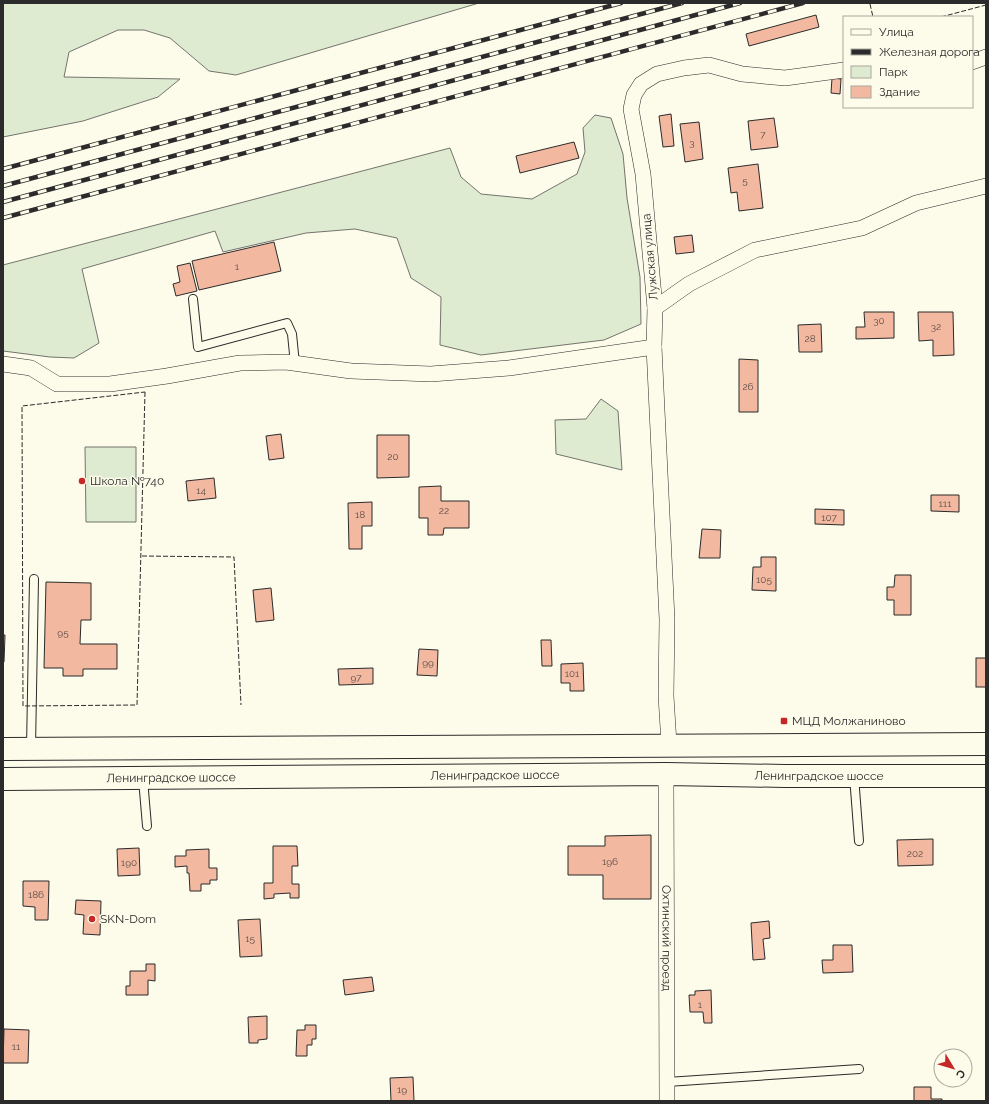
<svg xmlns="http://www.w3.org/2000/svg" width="989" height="1104" font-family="Raleway,sans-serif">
	<rect width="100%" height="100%" fill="#fdfbea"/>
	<g fill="#deebd1" stroke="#74746e">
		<polygon points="3,3 479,3 236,75 209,71 170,38 144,30 118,30 69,52 64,77 180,79 158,97 83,121 3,137"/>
		<polygon points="595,115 611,118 623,154 627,198 640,277 641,324 604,340 481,355 440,345 441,297 411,278 397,238 355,229 306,233 223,252 215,231 82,269 99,343 74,358 50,357 3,351 3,265 450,148 461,177 481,194 532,199 577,174 585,152 583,128"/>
		<polygon points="601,399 618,411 622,470 556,454 555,420 586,419"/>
		<polygon points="85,447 136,447 136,522 86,522"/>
	</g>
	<g fill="#f2b8a0" stroke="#2b2b2b">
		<polygon points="816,15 819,27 749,46 746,34"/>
		<polygon points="832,78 841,79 840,94 831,93"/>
		<polygon points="671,114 674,146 663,147 659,116"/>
		<polygon points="774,118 778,147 751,150 748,121"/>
		<polygon points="699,122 703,159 685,162 680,124"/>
		<polygon points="574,142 579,158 520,173 516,156"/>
		<polygon points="758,164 763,208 739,211 737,192 731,193 728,168"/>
		<polygon points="692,235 694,252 676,254 674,237"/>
		<polygon points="274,242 281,271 199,290 192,261"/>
		<polygon points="190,263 197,291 176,296 173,284 180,282 177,266"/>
		<polygon points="864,312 894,312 894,338 856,339 856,327 865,327"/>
		<polygon points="918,312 953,312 954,355 933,356 933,340 919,341"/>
		<polygon points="821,324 822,352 799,352 798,325"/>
		<polygon points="739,359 758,360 758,412 739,412"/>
		<polygon points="281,434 284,458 269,460 266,436"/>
		<polygon points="377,435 409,435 409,477 377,478"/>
		<polygon points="214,478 216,498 188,501 186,481"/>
		<polygon points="441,486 441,501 469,501 469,528 444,528 443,535 428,535 428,518 419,518 419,487"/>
		<polygon points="931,495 959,495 959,512 931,511"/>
		<polygon points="372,502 372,526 362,526 362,549 349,549 348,503"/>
		<polygon points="815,509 844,510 844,525 815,524"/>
		<polygon points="702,529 721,530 720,558 699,558"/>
		<polygon points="761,557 776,557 776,591 752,590 753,567 761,567"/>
		<polygon points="895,575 911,575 911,615 894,615 894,600 887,600 887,587 894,587"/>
		<polygon points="46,582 91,583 91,620 81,620 80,644 117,644 117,669 83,669 83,676 63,676 63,668 44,668"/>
		<polygon points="271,588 274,620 256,622 253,590"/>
		<polygon points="3,635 5,635 4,662 3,662"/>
		<polygon points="541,640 551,640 552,666 542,666"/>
		<polygon points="419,649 438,650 437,676 417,675"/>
		<rect x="976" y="658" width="10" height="29"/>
		<polygon points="583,663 584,691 570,691 570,683 561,683 561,664"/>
		<polygon points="373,668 373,684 339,685 338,669"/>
		<polygon points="651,835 651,899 603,899 603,875 568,875 568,846 605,846 605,836"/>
		<polygon points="933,839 933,865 898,866 897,840"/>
		<polygon points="273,846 297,846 298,866 292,866 292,884 299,884 299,898 290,898 290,893 274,894 274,898 264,899 264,883 273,883"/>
		<polygon points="139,848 140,875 118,876 117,849"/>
		<polygon points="209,849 209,868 217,868 217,880 210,880 210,884 201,884 201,891 190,891 189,873 187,873 187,866 175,867 175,856 186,856 186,850"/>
		<polygon points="23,881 49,881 48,920 35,920 35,907 23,906"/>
		<polygon points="76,900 101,901 100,935 83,934 84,915 75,914"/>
		<polygon points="260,919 262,956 240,957 238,920"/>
		<polygon points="769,921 770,938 763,939 765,959 753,960 751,923"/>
		<polygon points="833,945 852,945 853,972 823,973 822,960 833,960"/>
		<polygon points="146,964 155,964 155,981 148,980 148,995 126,995 126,986 130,986 130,971 146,971"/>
		<polygon points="372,977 374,991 345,995 343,980"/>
		<polygon points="711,990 712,1023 704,1023 703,1012 690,1012 689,995 695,995 695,991"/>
		<polygon points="267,1016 267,1039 258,1040 258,1043 249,1043 248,1017"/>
		<polygon points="305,1025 316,1025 316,1039 312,1039 312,1045 307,1045 307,1056 296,1056 297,1030 305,1030"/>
		<polygon points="4,1029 29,1030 28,1063 3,1063"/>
		<polygon points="413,1077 414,1101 391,1101 390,1078"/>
		<polygon points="914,1087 931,1087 931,1099 942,1099 942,1101 914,1101"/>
	</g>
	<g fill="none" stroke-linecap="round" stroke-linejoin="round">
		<defs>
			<g id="lane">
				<polyline points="193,299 198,347 287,323 292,334 295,364"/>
				<polyline points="31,748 34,579"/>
				<polyline points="854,776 859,841"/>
				<polyline points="143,779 147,826"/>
				<polyline points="667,1082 859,1069"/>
			</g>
			<g id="street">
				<polyline points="972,62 986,57"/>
				<polyline points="655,308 689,284 755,250 862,228 916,203 986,186"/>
				<polyline points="3,364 31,368 57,384 110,384 167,376 240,363 286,362 351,371 431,374 509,368 654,347"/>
				<polyline points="669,744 666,696 667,619 654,347 655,308 643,174 631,109 634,95 641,84 657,74 684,68 709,65 742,74 785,78 844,70"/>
				<path id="s1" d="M666,774l1,327"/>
			</g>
			<g id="highway">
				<polyline points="3,749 986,744"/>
				<path id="s2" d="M3,779l663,-5 119,2h201"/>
			</g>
		</defs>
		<use href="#lane" stroke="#2b2b2b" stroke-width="10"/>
		<use href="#street" stroke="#2b2b2b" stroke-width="16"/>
		<use href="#highway" stroke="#2b2b2b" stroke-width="24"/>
		<use href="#lane" stroke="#fdfbea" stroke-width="8"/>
		<use href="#street" stroke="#fdfbea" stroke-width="15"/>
		<use href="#highway" stroke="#fdfbea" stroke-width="22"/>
		<defs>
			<g id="rail">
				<polyline points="3,169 621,3"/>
				<polyline points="3,186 682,3"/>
				<polyline points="3,202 740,3"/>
				<polyline points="3,218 803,3"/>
			</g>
		</defs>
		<use href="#rail" stroke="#2b2b2b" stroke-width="4.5"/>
		<use href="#rail" stroke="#fdfbea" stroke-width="3" stroke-dasharray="9" stroke-linecap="butt"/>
		<g stroke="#2b2b2b" stroke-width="1" stroke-dasharray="5 2" stroke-linecap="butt">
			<polyline points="870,4 873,17"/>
			<polyline points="941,17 986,5"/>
			<polygon points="145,392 137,705 23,706 22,406"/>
			<polyline points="142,556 234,557 241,705"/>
		</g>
	</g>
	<g fill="#c62828" stroke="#fdfbea" stroke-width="1.5">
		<circle cx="82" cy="481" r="4"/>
		<rect x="780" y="717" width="8" height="8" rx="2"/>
		<circle cx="92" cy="919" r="4"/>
	</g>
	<g text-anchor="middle" stroke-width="3" stroke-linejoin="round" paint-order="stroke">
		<g font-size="10" fill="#5d4e48">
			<text x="763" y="138">7</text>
			<text x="692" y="146">3</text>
			<text x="745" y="184">5</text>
			<text x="237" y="270">1</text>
			<text x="879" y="324">30</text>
			<text x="936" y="330">32</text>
			<text x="810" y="342">28</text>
			<text x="748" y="390">26</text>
			<text x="393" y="460">20</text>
			<text x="201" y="494">14</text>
			<text x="945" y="507">111</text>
			<text x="444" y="514">22</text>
			<text x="360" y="518">18</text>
			<text x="829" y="521">107</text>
			<text x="764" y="583">105</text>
			<text x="63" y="636">95</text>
			<text x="428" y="666">99</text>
			<text x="572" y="677">101</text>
			<text x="356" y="681">97</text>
			<text x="915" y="857">202</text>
			<text x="610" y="865">196</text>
			<text x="129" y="866">190</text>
			<text x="36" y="898">186</text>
			<text x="250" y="942">15</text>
			<text x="700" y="1008">1</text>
			<text x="16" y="1050">11</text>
			<text x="402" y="1093">19</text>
		</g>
		<g font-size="12" fill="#2b2b2b" stroke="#fdfbea">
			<text transform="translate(650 257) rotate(-95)" y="4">Лужская улица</text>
			<text dy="4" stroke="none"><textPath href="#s2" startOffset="492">Ленинградское шоссе</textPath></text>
			<text dy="4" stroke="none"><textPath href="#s2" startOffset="816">Ленинградское шоссе</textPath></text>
			<text dy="4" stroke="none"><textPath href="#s2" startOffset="168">Ленинградское шоссе</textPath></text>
			<text dy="4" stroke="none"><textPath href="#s1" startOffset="164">Охтинский проезд</textPath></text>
		</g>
		<g font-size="12" fill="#2b2b2b" stroke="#fdfbea" text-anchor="start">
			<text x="90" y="485">Школа №740</text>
			<text x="792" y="725">МЦД Молжаниново</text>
			<text x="100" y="923">SKN-Dom</text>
		</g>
	</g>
	<rect width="989" height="1104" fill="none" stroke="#2b2b2b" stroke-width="8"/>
	<rect x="843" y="16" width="130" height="92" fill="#fdfbea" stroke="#a9a89e"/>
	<rect x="851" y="29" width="20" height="6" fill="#fdfbea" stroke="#a9a89e"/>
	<text x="879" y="36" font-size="12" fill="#2b2b2b">Улица</text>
	<rect x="851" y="49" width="20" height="6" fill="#2b2b2b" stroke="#a9a89e"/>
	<text x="879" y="56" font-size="12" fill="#2b2b2b">Железная дорога</text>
	<rect x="851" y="66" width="20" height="12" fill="#deebd1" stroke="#a9a89e"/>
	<text x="879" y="76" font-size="12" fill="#2b2b2b">Парк</text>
	<rect x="851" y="86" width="20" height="12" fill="#f2b8a0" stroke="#a9a89e"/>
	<text x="879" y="96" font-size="12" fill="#2b2b2b">Здание</text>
	<g transform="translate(953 1068) rotate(128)"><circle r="19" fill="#fdfbea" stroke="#a9a89e"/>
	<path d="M0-3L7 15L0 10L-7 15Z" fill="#c62828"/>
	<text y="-6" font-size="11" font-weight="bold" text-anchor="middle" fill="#2b2b2b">С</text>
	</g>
</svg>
